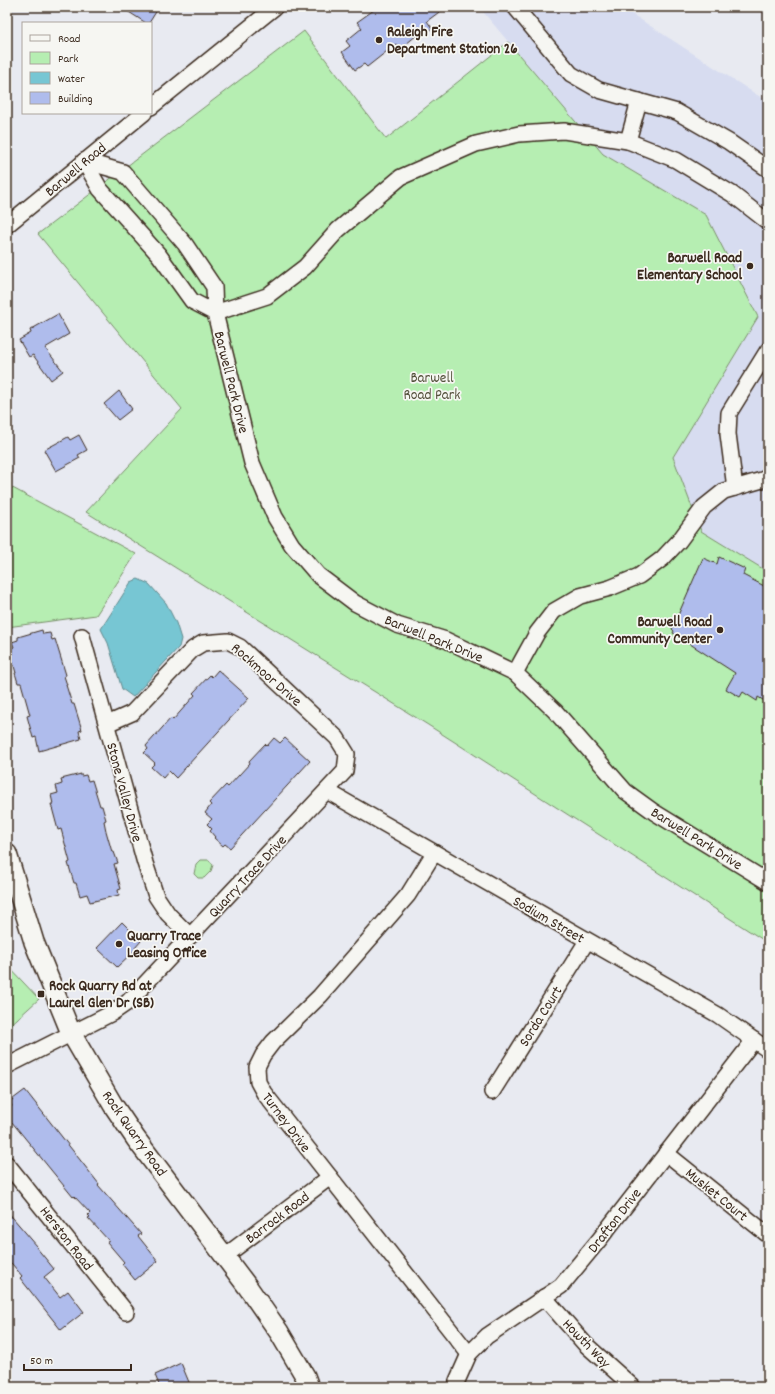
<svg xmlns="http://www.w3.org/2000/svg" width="775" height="1394" font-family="Dekko,sans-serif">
	<rect width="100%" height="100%" fill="#e8eaf1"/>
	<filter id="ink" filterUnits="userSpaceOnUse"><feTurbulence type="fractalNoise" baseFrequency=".025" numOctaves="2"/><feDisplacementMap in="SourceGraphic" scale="8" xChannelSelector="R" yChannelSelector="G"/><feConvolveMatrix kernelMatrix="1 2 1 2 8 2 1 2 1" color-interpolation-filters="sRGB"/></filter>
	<g filter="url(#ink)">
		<polygon fill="#d7dcf0" points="479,7 621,7 768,102 768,572 701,531 673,457 758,316 706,215 603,154"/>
		<g fill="#b6eeb2" stroke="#788c68">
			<polygon points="304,31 386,139 508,42 603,154 706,215 758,317 673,457 701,531 768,572 768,943 428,725 86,512 182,409 38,234"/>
			<polygon points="7,485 136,554 96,615 7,627"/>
			<polygon points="200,860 209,860 213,865 211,871 204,878 198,878 194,874 196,864"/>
			<polygon points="7,965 39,999 7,1028"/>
		</g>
		<polygon fill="#77c6d3" stroke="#5f888b" points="138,579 149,584 166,603 176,623 181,639 179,647 133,697 122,689 108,643 101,629 131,582"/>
		<g fill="#afbcec" stroke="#3b2a1e">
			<polygon points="121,7 159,7 149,23 146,23"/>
			<polygon points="378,7 446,7 427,21 432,28 419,38 417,35 400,49 396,44 367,67 364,64 355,70 342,52 350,46 346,41 362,28 357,22"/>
			<polygon points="58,314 69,334 45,348 63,371 51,380 33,355 29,357 19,340 31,333 30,330"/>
			<polygon points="119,391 132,409 118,420 104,404"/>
			<polygon points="79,435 87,450 78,455 80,458 56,471 44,450 68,437 70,440"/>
			<polygon points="719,557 745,569 743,575 768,588 768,703 758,697 757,701 743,692 740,697 726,689 735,673 673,633 674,631 672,629 703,558 717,564"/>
			<polygon points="42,630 43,634 50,633 52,640 55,639 66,675 64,676 67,685 66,685 72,704 74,704 82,730 79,731 81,739 39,751 36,737 33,738 27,716 30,715 21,683 18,683 15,673 16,673 9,649 14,647 12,642 18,640 18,637"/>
			<polygon points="218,670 249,698 176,778 169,771 163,778 151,767 155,763 144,753 148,749 146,746 171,718 173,720 195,695 193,693 210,675 212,677"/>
			<polygon points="274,738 280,743 285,738 310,761 230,848 225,844 223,846 214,838 215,837 210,831 212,829 207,824 212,819 205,813 211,805 209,803 226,785 228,787 250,763 249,761 265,744 267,746"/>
			<polygon points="81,774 81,776 86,775 88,781 92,780 100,806 102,806 106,820 104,821 106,831 112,852 114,852 118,863 114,864 121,889 118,890 119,895 90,902 87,894 80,896 76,883 74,883 68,863 70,862 61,829 58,830 51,804 53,804 51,795 58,793 56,786 62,784 61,779"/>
			<polygon points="122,922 141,941 135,948 136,949 117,967 97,948"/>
			<polygon points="25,1090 99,1184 98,1185 141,1234 138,1236 158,1261 135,1280 122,1264 124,1262 107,1242 109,1241 88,1218 90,1217 88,1215 90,1213 74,1196 73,1197 7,1116 7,1110 12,1106 9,1102"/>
			<polygon points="7,1211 37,1246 36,1247 54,1269 44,1277 60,1297 68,1291 84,1312 61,1330 20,1278 22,1276 7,1258"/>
			<polygon points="181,1363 191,1387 160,1387 155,1375"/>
		</g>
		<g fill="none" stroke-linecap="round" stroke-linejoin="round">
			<defs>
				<g id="minor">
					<polyline points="515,7 571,74 599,90 677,112 729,142 768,169"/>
					<polyline points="151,107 275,7"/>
					<polyline points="628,141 639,101"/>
					<polyline points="84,161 123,172 185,244 214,287 215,313 252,463 275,517 292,545 318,575 355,603 397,625 446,640 515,673 555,711 625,791 654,812 768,882"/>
					<polyline points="84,161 100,189 159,255 192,301 215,313"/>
					<polyline points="7,225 144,113"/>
					<polyline points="215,313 267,296 305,267 338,230 401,177 476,144 519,134 564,131 628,141 676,160 732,194 768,222"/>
					<polyline points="735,488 728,434 729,413 768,350"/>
					<polyline points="82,636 145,863 156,896 168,914 190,936"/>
					<polyline points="515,673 537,633 554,611 580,596 610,588 639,576 662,559 679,541 704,507 724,491 762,480 768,477"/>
					<polyline points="327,791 718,1015 768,1050"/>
					<polyline points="434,853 408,895 320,996 273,1042 263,1055 257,1067 258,1082 264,1093 469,1354"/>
					<polyline points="7,1066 112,1013 128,1002 345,771 347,754 337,738 240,647 228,641 203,643 193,649 132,713 107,724"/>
					<polyline points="492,1092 587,941"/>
					<polyline points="666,1153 768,1235"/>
					<polyline points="7,1164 126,1312"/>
					<polyline points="225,1256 330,1177"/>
					<polyline points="544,1297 585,1344 633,1387"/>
					<polyline points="457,1381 469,1354 487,1336 561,1286 599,1240 754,1040"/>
				</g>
				<polyline id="major" points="7,854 34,942 71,1033 113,1105 136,1139 247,1286 279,1332 305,1376 309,1387"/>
			</defs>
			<use href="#minor" stroke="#3b2a1e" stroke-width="18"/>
			<use href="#major" stroke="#3b2a1e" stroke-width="22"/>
			<use href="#minor" stroke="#f6f6f2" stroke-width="15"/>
			<use href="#major" stroke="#f6f6f2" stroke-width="19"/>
		</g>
	</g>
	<g fill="#3b2a1e" stroke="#f6f6f2" stroke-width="1.5">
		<circle cx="379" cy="40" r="4"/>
		<circle cx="750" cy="266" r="4"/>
		<circle cx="720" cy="630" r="4"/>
		<circle cx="119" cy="944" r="4"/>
		<rect x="37" y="990" width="8" height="8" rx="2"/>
	</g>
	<g text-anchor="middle" stroke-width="3.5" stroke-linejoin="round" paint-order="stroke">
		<g font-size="15" font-weight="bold" fill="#3b2a1e" stroke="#f6f6f2" text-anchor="start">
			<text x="387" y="36">Raleigh Fire<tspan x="387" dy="17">Department Station 26</tspan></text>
			<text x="742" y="262" text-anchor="end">Barwell Road<tspan x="742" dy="17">Elementary School</tspan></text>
			<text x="712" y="626" text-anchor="end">Barwell Road<tspan x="712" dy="17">Community Center</tspan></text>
			<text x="127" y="940">Quarry Trace<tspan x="127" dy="17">Leasing Office</tspan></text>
			<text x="49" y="990">Rock Quarry Rd at<tspan x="49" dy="17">Laurel Glen Dr (SB)</tspan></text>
		</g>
		<g font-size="15" fill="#3b2a1e" stroke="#f6f6f2">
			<text transform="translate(75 169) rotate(-40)" y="5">Barwell Road</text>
			<text transform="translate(232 382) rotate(76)" y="5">Barwell Park Drive</text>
			<text transform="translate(434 638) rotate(22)" y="5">Barwell Park Drive</text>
			<text transform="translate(267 674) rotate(41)" y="5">Rockmoor Drive</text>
			<text transform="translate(125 792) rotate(75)" y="5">Stone Valley Drive</text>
			<text transform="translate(697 838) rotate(32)" y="5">Barwell Park Drive</text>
			<text transform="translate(247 876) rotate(-47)" y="5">Quarry Trace Drive</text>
			<text transform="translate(549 919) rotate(30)" y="5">Sodium Street</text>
			<text transform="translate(540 1016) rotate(-58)" y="5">Sorda Court</text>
			<text transform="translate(287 1122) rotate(53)" y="5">Turney Drive</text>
			<text transform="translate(135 1133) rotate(55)" y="5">Rock Quarry Road</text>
			<text transform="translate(717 1194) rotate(39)" y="5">Musket Court</text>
			<text transform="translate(277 1217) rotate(-37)" y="5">Barrock Road</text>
			<text transform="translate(614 1220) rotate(-52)" y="5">Drafton Drive</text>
			<text transform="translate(67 1238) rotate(52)" y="5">Herston Road</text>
			<text transform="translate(587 1343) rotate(46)" y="5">Howth Way</text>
		</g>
		<g font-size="15" fill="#54513c" stroke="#f6f6f2">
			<text x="432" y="382">Barwell<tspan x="432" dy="17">Road Park</tspan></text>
		</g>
	</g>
	<rect width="775" height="1394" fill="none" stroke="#f6f6f2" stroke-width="24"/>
	<rect x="12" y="12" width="751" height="1370" fill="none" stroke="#3b2a1e" stroke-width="1.5" filter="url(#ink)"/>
	<rect x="22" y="22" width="130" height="92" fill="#f6f6f2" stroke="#aba49d"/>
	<rect x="30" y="35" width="20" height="6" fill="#f6f6f2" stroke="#aba49d"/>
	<text x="58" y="42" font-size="12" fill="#3b2a1e">Road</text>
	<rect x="30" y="52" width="20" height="12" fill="#b6eeb2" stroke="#aba49d"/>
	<text x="58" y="62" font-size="12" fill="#3b2a1e">Park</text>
	<rect x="30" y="72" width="20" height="12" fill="#77c6d3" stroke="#aba49d"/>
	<text x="58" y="82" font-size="12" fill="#3b2a1e">Water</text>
	<rect x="30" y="92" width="20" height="12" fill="#afbcec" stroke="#aba49d"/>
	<text x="58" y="102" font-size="12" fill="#3b2a1e">Building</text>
	<path d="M24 1364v6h107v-6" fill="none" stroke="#3b2a1e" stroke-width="2"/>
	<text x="30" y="1364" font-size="12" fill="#3b2a1e" stroke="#f6f6f2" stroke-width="3" paint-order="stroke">50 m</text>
</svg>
